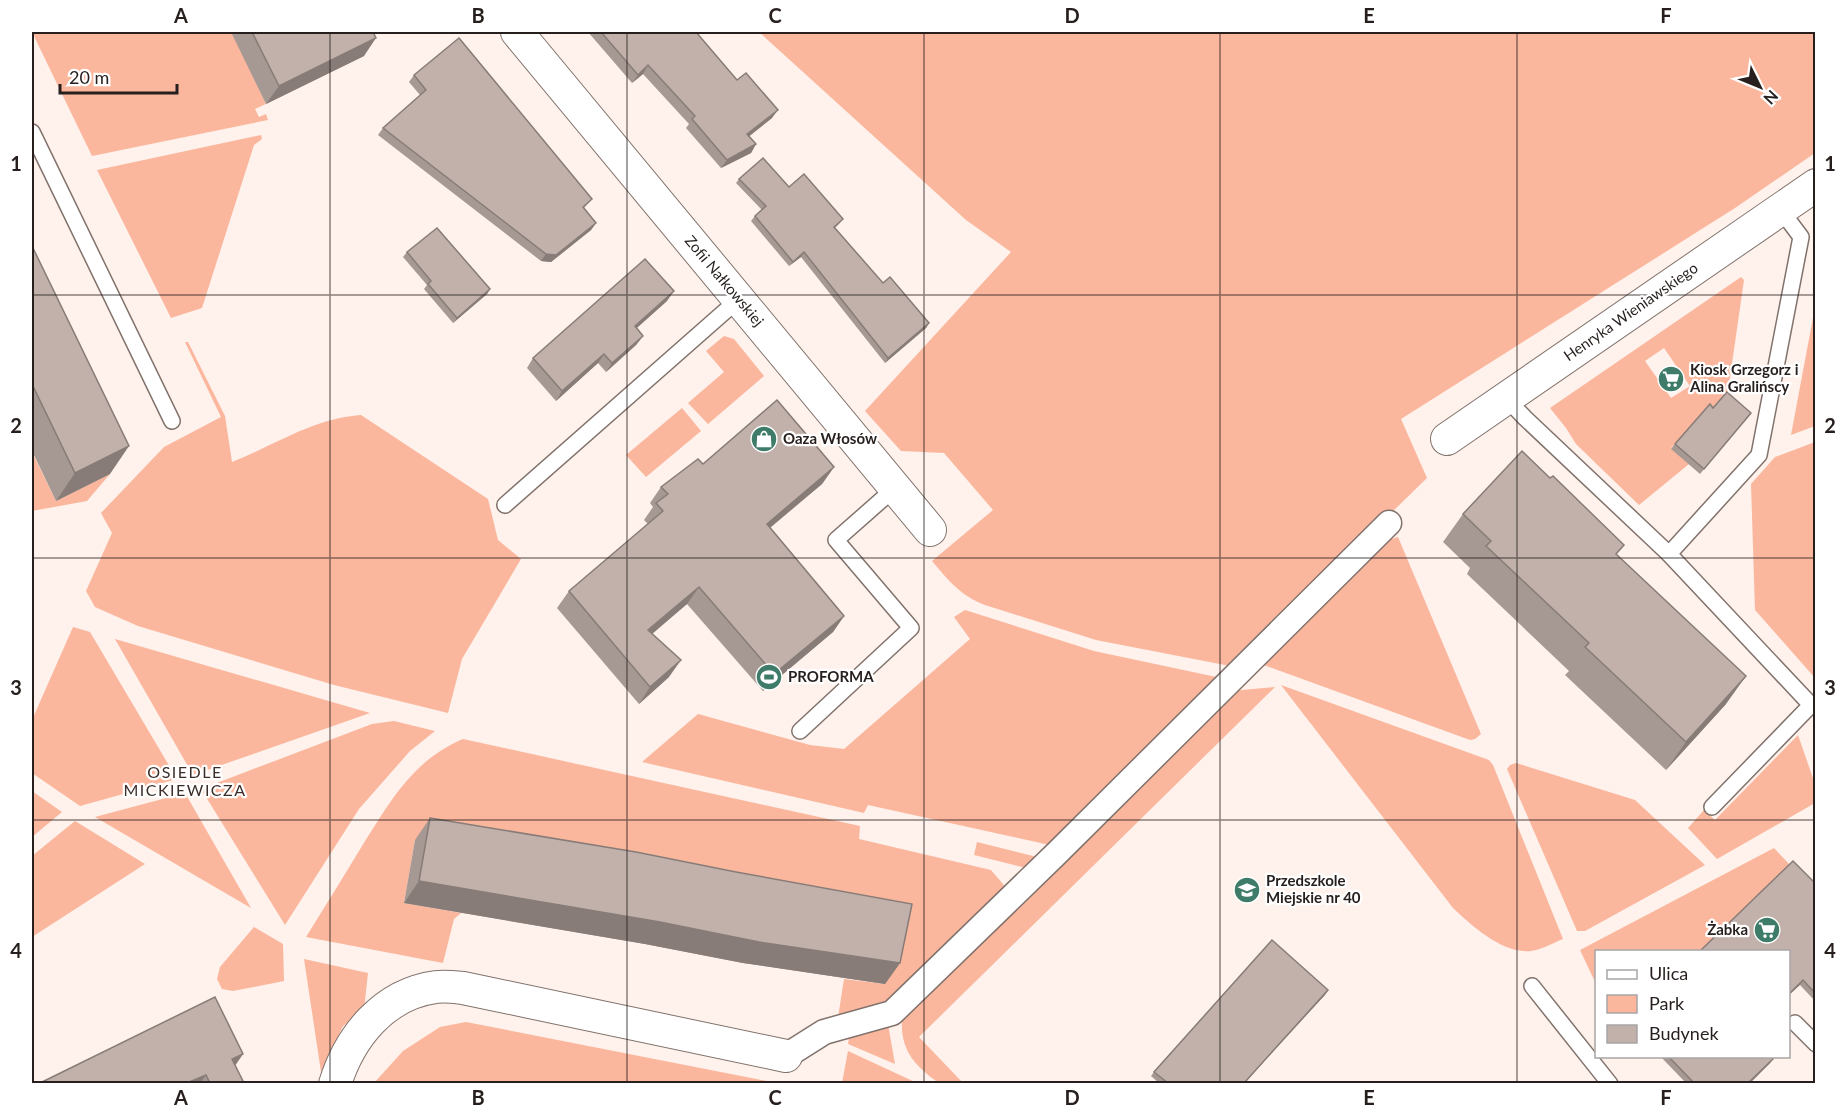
<svg xmlns="http://www.w3.org/2000/svg" width="1847" height="1115" font-family="Lato,sans-serif">
	<rect width="100%" height="100%" fill="#fff1eb"/>
	<g fill="#fbb79d" fill-rule="evenodd">
		<polygon points="32,32 232,32 266,104 255,109 259,117 266,114 268,120 92,156"/>
		<path d="M759,32h1056v121l-80,55 -334,211 26,59 -189,184 -8,4 -134,-26 -111,-35c-24,-9 -37,-25 -53,-44l61,-51 -49,-57 -43,-2 -36,-40 146,-159 -45,-32z"/>
		<polygon points="261,135 262,139 254,145 202,308 171,318 97,170"/>
		<path d="M1741,277l3,3 -16,111 -23,26 -34,31 18,16 -50,41 -63,-61 -10,-16 -16,-20zM1664,348l26,38 -19,12 -26,-37z"/>
		<polygon points="1815,307 1815,426 1791,435"/>
		<polygon points="724,336 734,339 764,376 708,424 688,403 724,372 706,351"/>
		<path d="M185,342h3l37,74 7,46c43,-17 82,-44 129,-47l127,84 10,41 23,19 -59,100 -14,54 -114,-28 -196,-59 -43,-19 -9,-16 26,-58 -11,-20 63,-66 57,-30z"/>
		<polygon points="682,408 701,431 646,477 626,455"/>
		<polygon points="1815,442 1816,442 1815,678 1755,610 1751,484 1775,457"/>
		<polygon points="32,452 56,501 110,474 87,501 32,511"/>
		<polygon points="1398,537 1481,734 1475,739 1470,740 1258,663 1382,542"/>
		<polygon points="965,610 1094,651 1221,678 1054,846 868,805 864,813 642,762 698,714 810,745 844,749 970,639 954,617"/>
		<polygon points="73,627 90,632 177,779 80,806 32,773 32,720"/>
		<polygon points="115,639 370,713 193,775"/>
		<path d="M1281,685l208,75 4,5 70,174c-10,4 -22,11 -32,12 -28,3 -59,-25 -78,-43z"/>
		<path d="M1275,687l-356,350 44,46h-24c-24,-17 -39,-33 -37,-64l329,-328z"/>
		<polygon points="394,721 435,731 410,751 359,809 285,925 201,789 372,724"/>
		<polygon points="1798,735 1815,784 1815,803 1717,859 1688,828 1704,810 1715,820"/>
		<path d="M463,739l397,87 -1,13 132,31 17,20 -120,116 -51,18 7,-45 41,5 -470,-144 -11,63 57,10 -7,6 -11,44 -137,-26c18,-29 36,-58 53,-86 29,-46 52,-90 104,-112z"/>
		<polygon points="1516,763 1635,800 1705,865 1585,931 1577,931 1507,769 1510,765"/>
		<polygon points="32,791 62,812 32,837"/>
		<polygon points="185,793 251,908 95,817"/>
		<polygon points="75,821 145,864 32,937 32,856"/>
		<polygon points="977,842 1041,858 1030,869 974,855"/>
		<polygon points="1774,848 1790,865 1701,951 1596,952 1596,984 1580,950"/>
		<polygon points="254,927 283,944 284,981 233,991 222,989 217,979 220,967"/>
		<polygon points="304,959 368,973 364,1010 343,1026 321,1072"/>
		<polygon points="466,1022 767,1081 767,1084 374,1083 403,1051 440,1027"/>
		<polygon points="888,1024 895,1064 848,1044 849,1037"/>
		<polygon points="848,1051 917,1083 842,1083"/>
	</g>
	<g fill="none" stroke-linecap="round" stroke-linejoin="round">
		<defs>
			<g id="service">
				<polyline points="32,132 172,421"/>
				<polyline points="1506,398 1525,418 1669,554"/>
				<polyline points="505,505 739,299"/>
				<polyline points="800,731 911,628 836,540 895,488"/>
				<polyline points="1712,807 1811,705 1669,554 1759,455 1801,237 1780,209"/>
				<polyline points="1532,986 1610,1084"/>
				<polyline points="1795,1023 1816,1044"/>
			</g>
			<polyline id="pedestrian" points="786,1056 824,1032 892,1013 1056,854 1389,523"/>
			<g id="minor">
				<polyline points="517,32 930,530"/>
				<polyline points="1447,439 1816,185"/>
				<path d="M335,1084c15,-48 49,-90 101,-97 8,-1 18,0 27,1l323,68"/>
			</g>
		</defs>
		<use href="#service" stroke="#81726c" stroke-width="18"/>
		<use href="#pedestrian" stroke="#81726c" stroke-width="27"/>
		<use href="#minor" stroke="#81726c" stroke-width="34"/>
		<use href="#service" stroke="#fff" stroke-width="15"/>
		<use href="#pedestrian" stroke="#fff" stroke-width="24"/>
		<use href="#minor" stroke="#fff" stroke-width="32"/>
	</g>
	<g fill="#a69892">
		<polygon points="231,32 373,32 364,56 266,104"/>
		<polygon points="588,32 696,32 737,80 772,118 749,136 756,144 751,153 721,168 686,128 689,124 643,74 632,83"/>
		<polygon points="414,75 592,199 584,208 596,223 591,230 551,262 541,261 378,135 383,128 420,95 409,82"/>
		<polygon points="739,179 789,187 843,219 839,224 835,228 883,283 929,323 926,328 885,363 801,257 789,266 751,221 755,216 762,210 736,183"/>
		<polygon points="32,246 110,474 56,501 32,451"/>
		<polygon points="407,252 490,289 487,294 453,323 424,289 427,285 403,257"/>
		<polygon points="667,301 636,328 643,336 636,345 606,372 598,363 556,401 527,368 533,358"/>
		<polygon points="1713,408 1751,413 1700,474 1671,449 1675,444"/>
		<polygon points="703,464 834,467 822,484 770,528 844,616 833,632 763,691 687,604 652,633 669,677 639,704 557,608 569,591 648,524 644,520 653,507 650,503 661,487"/>
		<polygon points="1463,514 1617,555 1726,704 1666,770 1565,675 1569,671 1467,574 1470,568 1443,542"/>
		<polygon points="430,818 900,963 885,984 743,963 645,944 404,903 415,840"/>
		<polygon points="1815,883 1815,1001 1800,985"/>
		<polygon points="1328,990 1245,1083 1159,1083 1151,1076 1154,1072"/>
		<polygon points="243,1054 235,1066 244,1083 40,1083"/>
		<polygon points="1660,1056 1771,1056 1773,1059 1770,1063 1750,1083 1686,1083"/>
	</g>
	<g fill="#877c77">
		<polygon points="376,38 364,56 266,104 279,86"/>
		<polygon points="648,65 643,74 632,83 638,75"/>
		<polygon points="778,110 772,118 742,142 747,134"/>
		<polygon points="756,144 751,153 721,168 727,160"/>
		<polygon points="596,223 591,230 551,262 541,261 546,254"/>
		<polygon points="804,252 801,257 789,266 793,262"/>
		<polygon points="490,289 487,294 453,323 457,318"/>
		<polygon points="674,291 667,301 628,336 635,326"/>
		<polygon points="929,323 926,328 885,363 888,358"/>
		<polygon points="643,336 636,345 606,372 612,363"/>
		<polygon points="604,354 598,363 556,401 562,391"/>
		<polygon points="129,446 110,474 56,501 75,473"/>
		<polygon points="834,467 822,484 755,540 767,524"/>
		<polygon points="699,587 687,604 637,647 648,630"/>
		<polygon points="844,616 833,632 763,691 774,674"/>
		<polygon points="681,660 669,677 639,704 650,687"/>
		<polygon points="1746,676 1726,704 1666,770 1686,742"/>
		<polygon points="419,881 900,963 885,984 743,963 645,944 404,903"/>
		<polygon points="1803,980 1800,985 1788,996 1788,995"/>
		<polygon points="1328,990 1325,995 1244,1083"/>
		<polygon points="243,1054 228,1075 232,1059"/>
		<polygon points="1773,1059 1770,1063 1750,1083 1748,1083"/>
		<polygon points="206,1075 200,1083 187,1083"/>
	</g>
	<g fill="#c1b1aa" stroke="#877c77" stroke-width="1.5">
		<polygon points="252,32 373,32 376,38 279,86"/>
		<polygon points="601,32 696,32 737,80 746,73 778,110 747,134 756,144 727,160 692,119 695,116 648,65 638,75"/>
		<polygon points="459,38 592,199 583,207 596,223 556,255 546,254 383,128 426,90 414,75"/>
		<polygon points="763,158 789,187 804,174 843,219 834,227 883,283 890,277 929,323 888,358 804,252 793,262 755,216 766,206 739,179"/>
		<polygon points="437,228 490,289 457,318 428,284 431,281 407,252"/>
		<polygon points="32,246 129,446 75,473 32,384"/>
		<polygon points="645,259 674,291 635,326 643,336 612,363 604,354 562,391 533,358"/>
		<polygon points="1727,392 1751,413 1704,469 1675,444 1710,404 1713,408"/>
		<polygon points="777,400 834,467 767,524 844,616 774,674 699,587 648,630 681,660 650,687 569,591 663,511 656,503 668,494 661,487 698,459 703,464"/>
		<polygon points="1522,451 1550,478 1553,476 1624,545 1616,554 1746,676 1686,742 1585,647 1589,643 1486,546 1491,541 1463,514"/>
		<polygon points="430,818 636,852 736,872 912,904 900,963 759,942 660,922 419,881"/>
		<polygon points="1793,861 1815,883 1815,993 1803,980 1788,995 1788,951 1700,951"/>
		<polygon points="1272,940 1328,990 1244,1083 1168,1083 1154,1072"/>
		<polygon points="215,997 243,1054 232,1059 244,1083 210,1083 206,1075 187,1083 40,1083"/>
		<polygon points="1668,1056 1771,1056 1773,1059 1748,1083 1694,1083"/>
	</g>
	<path fill="none" stroke="#261f1d" stroke-width="1.5" stroke-opacity="0.55" d="M330,32v1052M627,32v1052M924,32v1052M1220,32v1052M1517,32v1052M32,295h1784M32,558h1784M32,820h1784"/>
	<defs>
		<symbol id="supermarket-disc" viewBox="-11 -11 22 22"><circle r="9.5" fill="#3e7b68" stroke="#fff"/><path d="M-6-5.5h2.5l.6 2H6L4.5 2H-2.5L-4.4-4H-6ZM-1.5 3.2a1.3 1.3 0 1 0 .1 0ZM3 3.2a1.3 1.3 0 1 0 .1 0Z" fill="#fff"/></symbol>
		<symbol id="shop-disc" viewBox="-11 -11 22 22"><circle r="9.5" fill="#3e7b68" stroke="#fff"/><path d="M-5-2.5h2.3a2.7 3.5 0 0 1 5.4 0H5L5.5 6h-11ZM-1.5-2.5h3a1.5 2.3 0 0 0-3 0Z" fill="#fff"/></symbol>
		<symbol id="stadium-disc" viewBox="-11 -11 22 22"><circle r="9.5" fill="#3e7b68" stroke="#fff"/><path d="M0-5a6.5 5 0 1 0 0 10a6.5 5 0 1 0 0-10ZM-3.5-1.8h7v3.6h-7Z" fill="#fff"/></symbol>
		<symbol id="school-disc" viewBox="-11 -11 22 22"><circle r="9.5" fill="#3e7b68" stroke="#fff"/><path d="M0-5L7-2L0 1L-7-2ZM-4 1L0 2.5L4 1V4Q0 6-4 4Z" fill="#fff"/></symbol>
	</defs>
	<g fill-rule="evenodd">
		<use href="#supermarket-disc" x="1656" y="364" width="30" height="30"/>
		<use href="#shop-disc" x="749" y="424" width="30" height="30"/>
		<use href="#stadium-disc" x="754" y="662" width="30" height="30"/>
		<use href="#school-disc" x="1232" y="875" width="30" height="30"/>
		<use href="#supermarket-disc" x="1752" y="915" width="30" height="30"/>
	</g>
	<g text-anchor="middle" stroke-width="4.5" stroke-linejoin="round" paint-order="stroke">
		<g font-size="15" fill="#261f1d" stroke="#fff">
			<text transform="translate(724 281) rotate(50)" y="5">Zofii Nałkowskiej</text>
			<text transform="translate(1631 312) rotate(-35)" y="5">Henryka Wieniawskiego</text>
		</g>
		<g font-size="15" font-weight="bold" fill="#261f1d" stroke="#fff" text-anchor="start">
			<text x="1690" y="375">Kiosk Grzegorz i<tspan x="1690" dy="17">Alina Gralińscy</tspan></text>
			<text x="783" y="444">Oaza Włosów</text>
			<text x="788" y="682">PROFORMA</text>
			<text x="1266" y="886">Przedszkole<tspan x="1266" dy="17">Miejskie nr 40</tspan></text>
			<text x="1748" y="935" text-anchor="end">Żabka</text>
		</g>
		<g font-size="16" letter-spacing="1.5" fill="#3b2e29" stroke="#fff">
			<text x="185" y="778">OSIEDLE<tspan x="185" dy="18">MICKIEWICZA</tspan></text>
		</g>
	</g>
	<rect width="1847" height="1115" fill="none" stroke="#ffffff" stroke-width="66"/>
	<rect x="1595" y="950" width="195" height="108" fill="#ffffff" stroke="#a8a5a5" stroke-width="1.5"/>
	<rect x="1607" y="970" width="30" height="9" fill="#ffffff" stroke="#a8a5a5" stroke-width="1.5"/>
	<text x="1649" y="980" font-size="18" fill="#261f1d">Ulica</text>
	<rect x="1607" y="995" width="30" height="18" fill="#fbb79d" stroke="#a8a5a5" stroke-width="1.5"/>
	<text x="1649" y="1010" font-size="18" fill="#261f1d">Park</text>
	<rect x="1607" y="1025" width="30" height="18" fill="#c1b1aa" stroke="#a8a5a5" stroke-width="1.5"/>
	<text x="1649" y="1040" font-size="18" fill="#261f1d">Budynek</text>
	<g transform="translate(1760 87) rotate(133)" stroke="#ffffff" stroke-width="4.5" paint-order="stroke">
	<path d="M0-4.5L10 22L0 15L-10 22Z" fill="#261f1d"/>
	<text y="-9" font-size="16" font-weight="bold" text-anchor="middle" fill="#261f1d">N</text>
	</g>
	<path d="M60 84v9h117v-9" fill="none" stroke="#261f1d" stroke-width="3"/>
	<text x="69" y="84" font-size="18" fill="#261f1d" stroke="#ffffff" stroke-width="4.5" paint-order="stroke">20 m</text>
	<rect x="33" y="33" width="1781" height="1049" fill="none" stroke="#261f1d" stroke-width="2"/>
	<g font-size="20" text-anchor="middle" font-weight="bold" fill="#261f1d">
		<text x="181" y="23">A</text>
		<text x="478" y="23">B</text>
		<text x="775" y="23">C</text>
		<text x="1072" y="23">D</text>
		<text x="1369" y="23">E</text>
		<text x="1666" y="23">F</text>
		<text x="16" y="171">1</text>
		<text x="1830" y="171">1</text>
		<text x="16" y="433">2</text>
		<text x="1830" y="433">2</text>
		<text x="16" y="695">3</text>
		<text x="1830" y="695">3</text>
		<text x="16" y="958">4</text>
		<text x="1830" y="958">4</text>
		<text x="181" y="1105">A</text>
		<text x="478" y="1105">B</text>
		<text x="775" y="1105">C</text>
		<text x="1072" y="1105">D</text>
		<text x="1369" y="1105">E</text>
		<text x="1666" y="1105">F</text>
	</g>
</svg>
